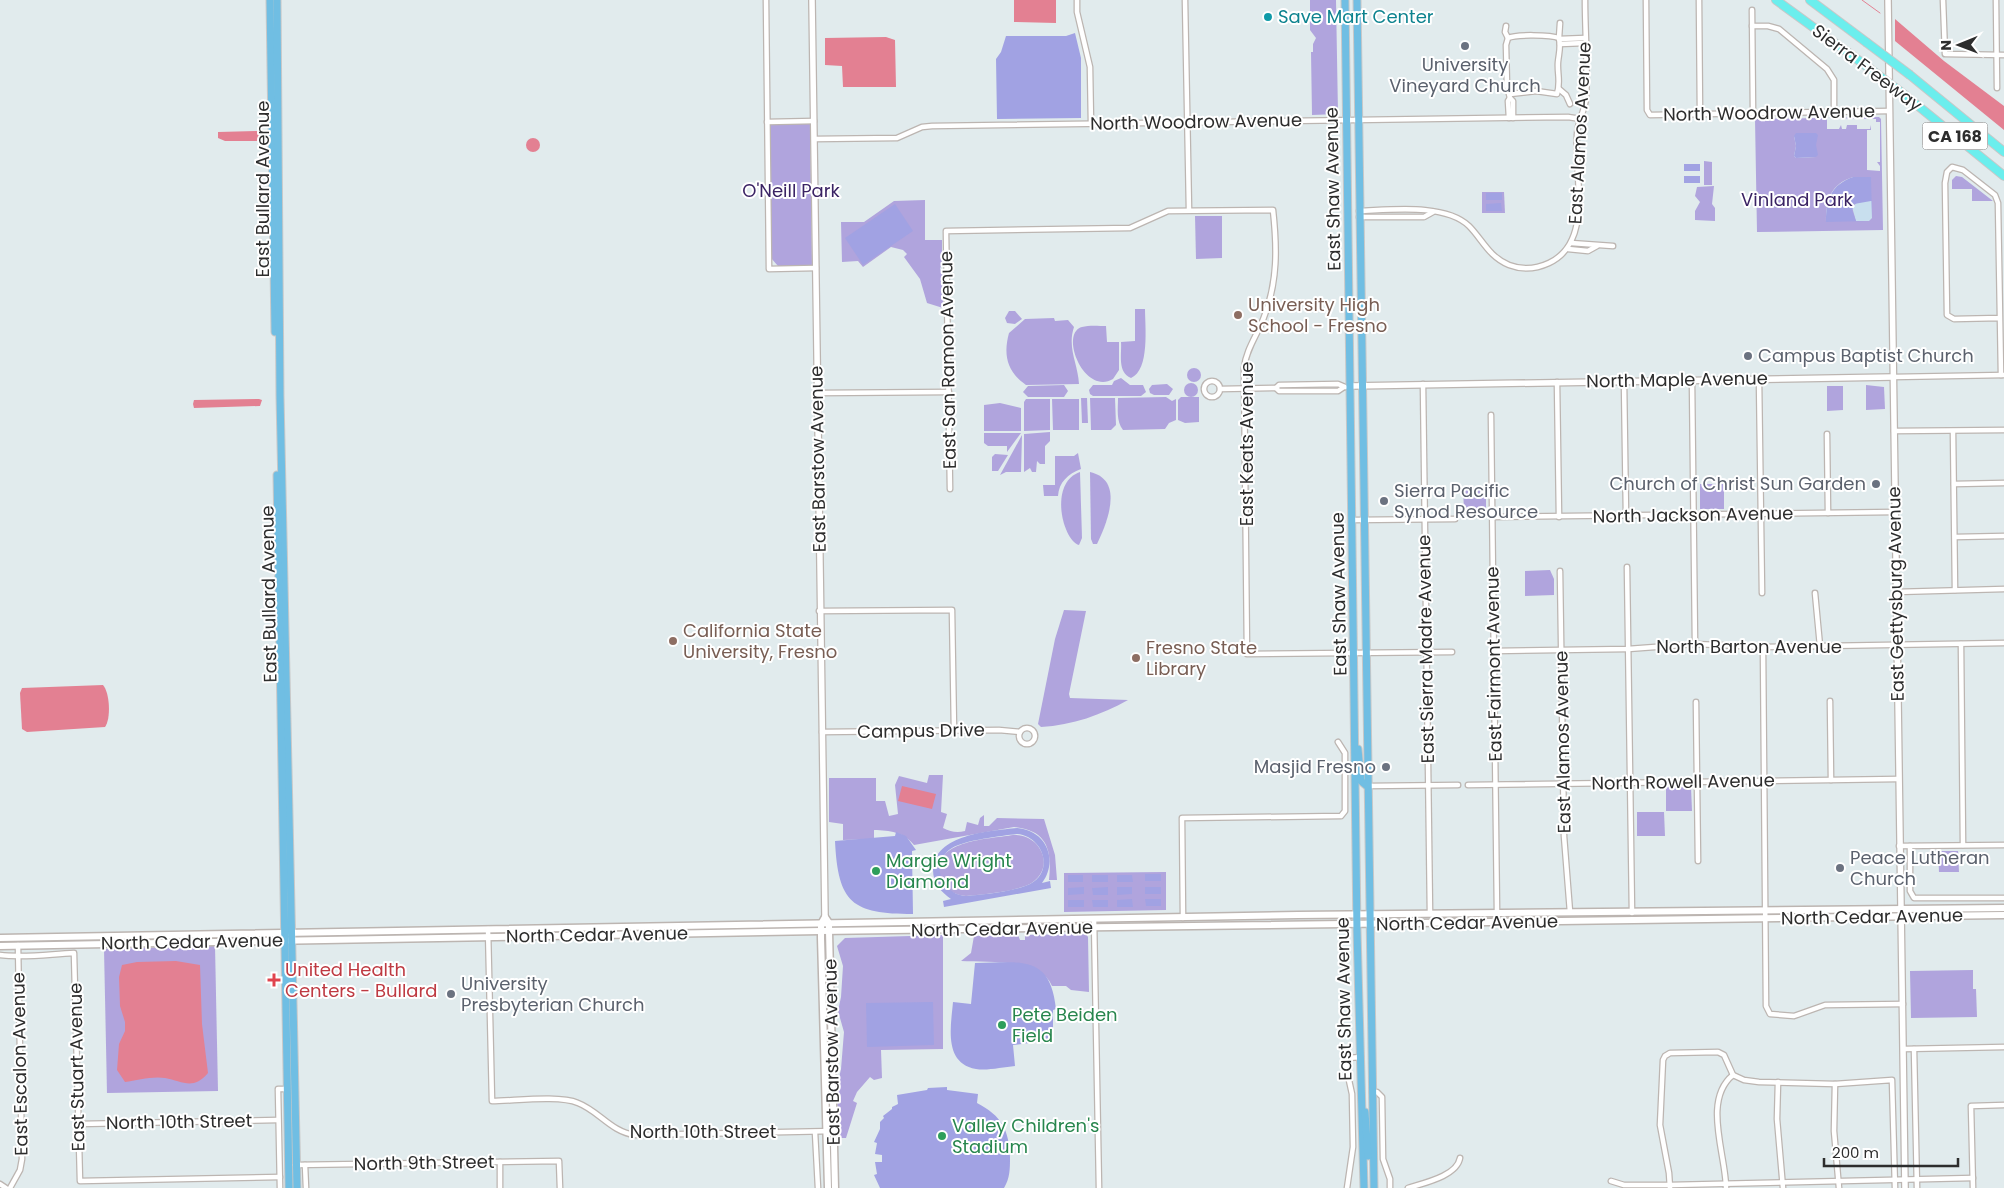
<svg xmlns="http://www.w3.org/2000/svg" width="2004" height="1188" font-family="Poppins,sans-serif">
	<rect width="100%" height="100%" fill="#e1ebed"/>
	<g fill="#b0a4dd" fill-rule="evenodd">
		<polygon points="1310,0 1336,0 1338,114 1312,115 1311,52 1313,52 1313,44 1316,38 1310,30"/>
		<path d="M1879,117l2,2 2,111 -126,2 -2,-113zM1827,118l49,1v3h4v40h-3l3,4v5l-13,-1v-40h4v-5l-1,4h-13v-4h-10l-1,4h-4l-1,-4 -2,4h-12zM1794,136l22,21 -20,1 -2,-2 2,-10zM1853,177h18l-45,45c0,-23 5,-38 27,-45z"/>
		<polygon points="810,123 812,266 778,266 771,258 770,124"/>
		<polygon points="1704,161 1712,162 1712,185 1704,185"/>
		<polygon points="1956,176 1962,177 1993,201 1972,201 1972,189 1952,189 1952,180"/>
		<polygon points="1714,186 1712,204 1715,208 1715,221 1695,220 1695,211 1700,202 1695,196 1697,187"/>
		<polygon points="1482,192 1504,192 1505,213 1482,213"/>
		<polygon points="925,200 925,240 942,240 942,263 940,269 944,275 943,308 927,303 920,279 904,257 907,254 903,250 891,247 863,267 858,261 842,262 841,222 864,222 894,201"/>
		<polygon points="1195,216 1222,216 1222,258 1196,259"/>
		<path d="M1135,309h10c0,17 5,61 -14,69 -14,-6 -9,-24 -10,-36l14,-1z"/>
		<polygon points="1009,311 1015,311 1022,319 1015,324 1007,323 1005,318"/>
		<path d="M1054,318l1,3 13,-1 6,7c-7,21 4,37 5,57l-53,1c-19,-13 -23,-30 -17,-52l16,-14z"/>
		<path d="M1106,326l1,16h12v28l-6,9c-29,17 -54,-46 -31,-52 7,-2 17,-1 24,-1z"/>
		<circle cx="1194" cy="375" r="7"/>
		<polygon points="1121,378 1130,385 1143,385 1146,392 1141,396 1093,396 1090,394 1089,390 1093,385 1112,385 1114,381"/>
		<circle cx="1191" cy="390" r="7"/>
		<polygon points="1167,384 1173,389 1169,395 1154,395 1150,393 1149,389 1152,385"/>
		<polygon points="1064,385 1068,391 1064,397 1028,397 1023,392 1028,386"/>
		<polygon points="1866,385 1884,387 1885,409 1866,410"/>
		<polygon points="1827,386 1843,386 1843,410 1827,411"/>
		<path d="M1166,397l6,4 4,-2v21l-7,3 -4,6 -42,1c-7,-9 -5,-21 -5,-32z"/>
		<polygon points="1181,397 1199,397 1199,422 1185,423 1178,420 1178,400"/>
		<polygon points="1081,398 1087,398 1088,423 1082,423"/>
		<polygon points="1090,398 1115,398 1116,425 1111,430 1091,430"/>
		<polygon points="1026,399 1050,399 1050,430 1024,431 1024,402"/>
		<polygon points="1052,399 1079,399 1079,430 1053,430"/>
		<polygon points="1000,403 1021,408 1021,431 984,431 984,405"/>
		<polygon points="1050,432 1050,441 1045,446 1045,464 1040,464 1037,461 1036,472 1032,472 1030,468 1024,472 1024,434"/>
		<polygon points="984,433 1021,433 1007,452 1007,446 988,446 984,443"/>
		<polygon points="1022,435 1021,472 1006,472 1000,475"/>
		<path d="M1078,453l3,16c-13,5 -22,13 -23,27h-14l-1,-11h12v-29h19z"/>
		<polygon points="995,454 1008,455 998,471 992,471 992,457"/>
		<path d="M1080,472l2,66 -3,7c-16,-4 -31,-62 1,-73z"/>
		<path d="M1090,472c35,8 17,51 7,72h-4l-2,-5z"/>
		<rect x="1700" y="484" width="24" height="25"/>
		<polygon points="1486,487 1486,517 1461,517 1464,511 1463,488"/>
		<polygon points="1550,570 1554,579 1554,595 1525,596 1525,571"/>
		<path d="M1064,610l22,1 -17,83 1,4 58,2c-27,15 -55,25 -87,27l-3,-3 17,-85z"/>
		<path d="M929,775h14l-2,37 6,2 -4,14c8,4 14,5 22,3l2,-9 11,3 2,-7 4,-3v11h5l8,-8 47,1 11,36 2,25h-8c3,-29 -1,-50 -35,-53l-100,18c-11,-14 -24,-14 -40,-15v9l-31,1v-16l-14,-2v-44h47v23h9l4,15 9,-2 -3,-29 4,-9 28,7z"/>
		<polygon points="1666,787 1691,787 1692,811 1666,811"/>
		<polygon points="1637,812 1664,812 1665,836 1637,836"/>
		<path d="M1013,835c26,-2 43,30 20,47 -12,9 -52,13 -67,14 -11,-1 -21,-6 -25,-17 -14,-39 49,-40 72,-44z"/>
		<polygon points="1938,851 1958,851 1959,872 1939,872"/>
		<polygon points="1166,872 1166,910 1064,912 1064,873"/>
		<path d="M1086,934l2,3 1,55 -18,-2 -5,-4h-14c-12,-29 -65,-23 -91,-25l10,-8 3,-17 44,-1 2,5h5v-5z"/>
		<polygon points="943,935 943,1049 881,1050 882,1078 874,1080 870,1077 857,1092 853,1101 857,1103 846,1138 838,1138 837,1087 841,1069 844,1032 838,1011 841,997 843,966 837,946 845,938"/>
		<polygon points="215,946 218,1091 107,1093 104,949"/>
		<polygon points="1973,970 1973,989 1976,989 1977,1017 1911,1018 1910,971"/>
	</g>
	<polygon fill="#c8dfee" points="1859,201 1872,201 1872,218 1869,221 1856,221 1852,207"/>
	<g fill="#a1a2e3" fill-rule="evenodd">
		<polygon points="1075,33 1081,58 1081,118 997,119 996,59 1001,52 1006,36 1066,36"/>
		<polygon points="1796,133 1816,133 1818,135 1816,145 1818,155 1816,157 1796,158 1794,156 1796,146 1794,136"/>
		<rect x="1684" y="164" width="16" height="7"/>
		<rect x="1684" y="176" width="16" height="7"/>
		<path d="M1853,177h18l1,41 -3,3 -43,1c0,-23 5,-37 27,-45zM1871,201l1,17 -3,3h-13l-4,-11 2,-6z"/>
		<rect x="1486" y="193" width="16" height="7"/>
		<polygon points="1501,203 1502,211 1486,211 1486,204"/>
		<polygon points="895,204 913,231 863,265 845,238"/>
		<path d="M1017,828c29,2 42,32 25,55l8,-2 1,7 -107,19 -1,-6 8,-2c-10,-7 -18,-16 -18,-29 1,-36 57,-39 84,-42zM1017,834c26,2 38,37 13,50 -14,7 -48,11 -64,12 -25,-2 -37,-34 -14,-48 13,-8 49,-12 65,-14z"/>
		<path d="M896,832l10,4 10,14 -4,1 1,63c-61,0 -75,-11 -78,-73l60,-5z"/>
		<rect x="1145" y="874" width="16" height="7"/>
		<rect x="1068" y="875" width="15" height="7"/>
		<rect x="1092" y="875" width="16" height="7"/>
		<polygon points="1117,875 1132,875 1133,882 1117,882"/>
		<polygon points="1084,887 1084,894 1068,895 1068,888"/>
		<polygon points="1108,887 1108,895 1093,895 1092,888"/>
		<polygon points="1117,887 1132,887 1132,894 1117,895"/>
		<rect x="1145" y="887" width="16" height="7"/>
		<polygon points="1132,899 1133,907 1117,907 1117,900"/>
		<polygon points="1145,899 1161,899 1161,906 1146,906"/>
		<rect x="1068" y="900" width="16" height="7"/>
		<polygon points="1092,900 1108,900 1108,907 1093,907"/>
		<path d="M975,963c45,0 75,-10 81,46l-3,1v30l-40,5 2,21c-12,1 -28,5 -39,3 -33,-6 -25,-43 -23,-67l18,2z"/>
		<polygon points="933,1002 934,1045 867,1047 866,1003"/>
		<path d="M947,1087v3l31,4 -1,9c25,13 32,27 33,54 0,12 0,21 -6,31h-124l-6,-13 3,-1 -2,-12h7v-7l-7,-1 2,-11 -3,-1 6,-13v-7l4,-4 -1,-2 9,-7v-2l6,-3 -1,-9 30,-5 1,-2z"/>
	</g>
	<g fill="#e38092">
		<polygon points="1014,0 1056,0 1056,23 1014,22"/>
		<polygon points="1895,19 1944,61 2004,106 2004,130 1895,41"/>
		<polygon points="886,37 895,40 896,87 843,87 842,66 825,65 825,38"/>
		<polygon points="259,131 259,141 225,141 218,138 218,132"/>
		<circle cx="533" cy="145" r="7"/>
		<polygon points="259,399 262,400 260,406 194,408 193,404 194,400"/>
		<path d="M103,685c7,8 8,34 2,42l-78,5 -5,-3 -2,-36 2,-5z"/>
		<polygon points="902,786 936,794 932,809 898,801"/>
		<path d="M176,961l24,4 2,59 6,49c-15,18 -26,8 -43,5 -12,-2 -28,2 -40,4l-8,-12 2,-26 6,-13v-9l-5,-16 -1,-29 3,-12 15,-3z"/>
	</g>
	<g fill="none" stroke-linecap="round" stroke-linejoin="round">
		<polyline stroke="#e38092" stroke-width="1" points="1862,0 1880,13"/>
		<defs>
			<g id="minor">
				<polyline points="766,0 769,269 816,268"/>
				<polyline points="1077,0 1077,12 1090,67 1091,124"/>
				<polyline points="1185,0 1189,210"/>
				<polyline points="1646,0 1647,110 1650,115 1889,111"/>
				<polyline points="1699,0 1700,115"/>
				<polyline points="1943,0 1945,54 2004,55"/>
				<polyline points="1996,0 1997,88"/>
				<polyline points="1752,10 1753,114"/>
				<polyline points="1506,26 1505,32 1508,38"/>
				<polyline points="1752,26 1768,26 1779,29 1827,69 1834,80 1834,112"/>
				<polyline points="1559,38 1560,23"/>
				<polyline points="1559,39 1585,38"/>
				<polyline points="1560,44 1585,43"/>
				<polyline points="1559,89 1566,95 1570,104"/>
				<path d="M1510,94l26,-3 21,3c4,-12 0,-21 1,-32 1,-10 3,-14 1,-24 -8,-3 -43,-4 -51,0l-2,7 1,41 3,12"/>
				<polyline points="1509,118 1508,101 1510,98 1513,101 1513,118"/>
				<polyline points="767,122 814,121"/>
				<polyline points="814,139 897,138 922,127 932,126 1568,117 1581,119"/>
				<path d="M1359,211c31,-1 86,-8 110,15 13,13 20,31 40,39 13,5 27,4 40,-2 45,-21 25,-88 28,-128 0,-13 8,-24 9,-37 2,-32 -1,-66 -1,-98"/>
				<polyline points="1359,217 1424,217 1433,212"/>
				<polyline points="1571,243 1613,246"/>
				<polyline points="1568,249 1588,251 1597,246"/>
				<polyline points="2000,318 1954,319 1947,315 1945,183 1947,172 1952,167 1963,170 1995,195 1998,203 2001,375"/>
				<polyline points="1893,377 2004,375"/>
				<polyline points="1759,379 1762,593"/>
				<polyline points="1692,380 1695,644"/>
				<polyline points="1624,381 1626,516"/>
				<circle cx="1212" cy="389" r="8"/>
				<polyline points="1557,382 1559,517"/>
				<polyline points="1423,384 1430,914"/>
				<polyline points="1276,388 1279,385 1338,384 1345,387"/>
				<polyline points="1220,389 1276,388 1279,391 1338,391 1344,387"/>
				<polyline points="818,393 949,392"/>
				<polyline points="1491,415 1497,913"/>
				<polyline points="1894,431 2004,430"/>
				<polyline points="1953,431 1955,590"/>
				<polyline points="1827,434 1828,513"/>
				<polyline points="1954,484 2004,483"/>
				<path d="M950,489l-4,-258 184,-3 38,-17 105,-1c4,37 5,71 -9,107 -6,17 -18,32 -20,51l3,286 205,-2"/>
				<polyline points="1492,517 1895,512"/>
				<polyline points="1353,520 1455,519"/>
				<polyline points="1955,537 2004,536"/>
				<polyline points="1627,567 1632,913"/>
				<polyline points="1560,571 1564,836 1570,912"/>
				<polyline points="1896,592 2004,589"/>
				<polyline points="1815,593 1820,646"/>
				<polyline points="819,611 952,610 954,731"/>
				<polyline points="1961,644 1963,845"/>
				<polyline points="1763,647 1766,1006 1770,1014 1794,1016 1825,1005 1903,1004"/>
				<polyline points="1494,651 1628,649 1695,644 1763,647 2004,643"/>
				<polyline points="1830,701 1831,780"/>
				<polyline points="1696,702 1698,861"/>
				<circle cx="1027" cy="736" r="8"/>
				<polyline points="822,732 999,730 1020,732"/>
				<polyline points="1468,785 1898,779"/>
				<polyline points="1367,786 1458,785"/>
				<polyline points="1899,846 2004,845"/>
				<polyline points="1910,846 1910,891 1914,898 2004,898"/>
				<polyline points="1183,918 1182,818 1341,816 1345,811 1345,753 1338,742"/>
				<polyline points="1094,919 1099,1188"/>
				<path d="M488,929l4,172c22,0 67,-6 86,2 21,8 33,29 57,32l199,-4"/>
				<path d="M0,955c25,3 50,-1 74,-2l6,228 200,-4"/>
				<polyline points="1904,1049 2004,1047"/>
				<polyline points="1914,1049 1917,1188"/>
				<polyline points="1778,1082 1777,1119 1783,1188"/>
				<polyline points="1835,1084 1834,1131 1839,1188"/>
				<polyline points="1372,1092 1377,1092 1382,1097 1383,1159 1390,1179 1390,1188"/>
				<polyline points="79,1124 278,1120"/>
				<polyline points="815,1132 818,1188"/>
				<polyline points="500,1162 500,1188"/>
				<polyline points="295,1165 559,1161 560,1188"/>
				<polyline points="305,1165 306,1188"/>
				<polyline points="1611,1181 1624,1185 1670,1185 1973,1178"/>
				<polyline points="0,1184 6,1188"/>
				<polyline points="10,1188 20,1170 22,1159 18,945"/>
				<polyline points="280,1188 278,1089 287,1089"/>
				<polyline points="1347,1188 1353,1147 1352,1094 1345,1062 1348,1058 1361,1057"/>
				<path d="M1408,1188c16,-5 49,-12 52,-30"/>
				<polyline points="1670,1188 1669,1173 1660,1125 1663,1060 1665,1056 1670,1053 1718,1052 1724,1055 1733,1075 1744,1080 1759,1082 1835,1084 1892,1080 1895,1188"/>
				<path d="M1726,1188c0,-33 -24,-88 7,-113"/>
				<polyline points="1973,1188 1971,1106 2004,1105"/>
			</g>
			<g id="tertiary">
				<polyline points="812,0 825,917"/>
				<polyline points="1888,0 1905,1188"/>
				<polyline points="1351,386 1893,377"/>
			</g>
			<g id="secondary">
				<polyline points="0,938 1298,915 2004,908"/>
				<polyline points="0,946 821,931 2004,915"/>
				<polyline points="828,1188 821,938 821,924 825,917 829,923 829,931 835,1188"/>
			</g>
			<g id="primary">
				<polyline points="270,0 275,332"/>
				<polyline points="277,0 280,396 297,1188"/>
				<polyline points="1345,0 1357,931 1364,1188"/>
				<polyline points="1357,0 1374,1188"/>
				<polyline points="277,475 289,1188"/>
				<polyline points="1358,749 1361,781 1367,786"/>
				<polyline points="1365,1112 1368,1156"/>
			</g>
			<g id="motorway">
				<polyline points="1776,0 1865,65"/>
				<polyline points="1810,0 1866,42"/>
				<polyline points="1910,75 2004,152"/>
				<polyline points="1906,96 2004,176"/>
			</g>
		</defs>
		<use href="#minor" stroke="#bcb5b1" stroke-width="7"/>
		<use href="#tertiary" stroke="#bcb5b1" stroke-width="8"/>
		<use href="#secondary" stroke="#bcb5b1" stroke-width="9"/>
		<use href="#primary" stroke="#c8c8c8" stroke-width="9"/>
		<use href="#motorway" stroke="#c8c8c8" stroke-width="10"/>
		<use href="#minor" stroke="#fff" stroke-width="4.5"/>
		<use href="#tertiary" stroke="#fff" stroke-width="5.5"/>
		<use href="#secondary" stroke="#fff" stroke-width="6"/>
		<use href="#primary" stroke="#70bee3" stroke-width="7"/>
		<use href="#motorway" stroke="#6beeed" stroke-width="8"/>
		<defs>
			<g id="motorway-bridge">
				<polyline points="1866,42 1910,75"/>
				<polyline points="1865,65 1906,96"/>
			</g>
		</defs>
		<use href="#motorway-bridge" stroke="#c8c8c8" stroke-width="10" stroke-linecap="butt"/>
		<use href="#motorway-bridge" stroke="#6beeed" stroke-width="8"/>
	</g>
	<circle fill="#0f9aa8" stroke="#fff" stroke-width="2" cx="1268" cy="17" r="5"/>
	<g fill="#6b7280" stroke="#fff" stroke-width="2">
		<circle cx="1465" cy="46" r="5"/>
		<circle cx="1748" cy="356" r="5"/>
		<circle cx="1876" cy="484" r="5"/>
		<circle cx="1384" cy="501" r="5"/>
		<circle cx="1386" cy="767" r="5"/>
		<circle cx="1840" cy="868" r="5"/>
		<circle cx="451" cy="994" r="5"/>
	</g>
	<g fill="#8d6e63" stroke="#fff" stroke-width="2">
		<circle cx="1238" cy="315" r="5"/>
		<circle cx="673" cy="641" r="5"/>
		<circle cx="1136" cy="658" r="5"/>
	</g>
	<g fill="#2e9e5b" stroke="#fff" stroke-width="2">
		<circle cx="876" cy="871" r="5"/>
		<circle cx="1002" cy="1025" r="5"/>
		<circle cx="942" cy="1136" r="5"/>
	</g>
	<path fill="#e0444e" stroke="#fff" stroke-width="2" d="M271.5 972.5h5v5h5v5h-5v5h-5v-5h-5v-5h5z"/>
	<g text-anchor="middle" stroke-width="4" stroke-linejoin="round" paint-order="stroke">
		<rect fill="#fff" stroke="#6c6c6c" stroke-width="1" x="1922.5" y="122.5" width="65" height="27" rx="4"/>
		<g font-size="16" font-weight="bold" fill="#2d2d2d">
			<text x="1955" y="142">CA 168</text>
		</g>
		<g font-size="18" fill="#0d838f" stroke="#fff" text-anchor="start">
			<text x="1278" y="23">Save Mart Center</text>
		</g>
		<g font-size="18" fill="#5b616d" stroke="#fff" text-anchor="start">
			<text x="1465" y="71" text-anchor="middle">University<tspan x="1465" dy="21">Vineyard Church</tspan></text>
			<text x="1758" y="362">Campus Baptist Church</text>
			<text x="1866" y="490" text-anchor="end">Church of Christ Sun Garden</text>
			<text x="1394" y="497">Sierra Pacific<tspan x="1394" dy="21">Synod Resource</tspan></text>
			<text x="1376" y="773" text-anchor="end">Masjid Fresno</text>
			<text x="1850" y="864">Peace Lutheran<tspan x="1850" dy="21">Church</tspan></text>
			<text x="461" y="990">University<tspan x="461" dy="21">Presbyterian Church</tspan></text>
		</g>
		<g font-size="18" fill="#2d2d2d" stroke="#fff">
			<text transform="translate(1867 68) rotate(37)" y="6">Sierra Freeway</text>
			<text transform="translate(1769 113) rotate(-1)" y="6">North Woodrow Avenue</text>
			<text transform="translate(1196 122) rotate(-1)" y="6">North Woodrow Avenue</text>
			<text transform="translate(1580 133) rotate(-87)" y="6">East Alamos Avenue</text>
			<text transform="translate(263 189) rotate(-90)" y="6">East Bullard Avenue</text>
			<text transform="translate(1333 189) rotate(-91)" y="6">East Shaw Avenue</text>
			<text transform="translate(948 360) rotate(-91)" y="6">East San Ramon Avenue</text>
			<text transform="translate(1677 380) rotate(-1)" y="6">North Maple Avenue</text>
			<text transform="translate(1247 444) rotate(-90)" y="6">East Keats Avenue</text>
			<text transform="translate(818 459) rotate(-91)" y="6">East Barstow Avenue</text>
			<text transform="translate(1693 515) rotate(-1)" y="6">North Jackson Avenue</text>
			<text transform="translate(269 594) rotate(-91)" y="6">East Bullard Avenue</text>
			<text transform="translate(1339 594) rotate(-91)" y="6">East Shaw Avenue</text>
			<text transform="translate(1896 594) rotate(-91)" y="6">East Gettysburg Avenue</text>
			<text x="1749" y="653">North Barton Avenue</text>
			<text transform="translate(1426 649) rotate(-91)" y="6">East Sierra Madre Avenue</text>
			<text transform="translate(1494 664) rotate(-91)" y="6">East Fairmont Avenue</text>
			<text transform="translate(921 731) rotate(-1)" y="6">Campus Drive</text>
			<text transform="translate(1563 742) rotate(-91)" y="6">East Alamos Avenue</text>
			<text transform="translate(1683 782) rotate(-1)" y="6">North Rowell Avenue</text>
			<text transform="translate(1872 917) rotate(-1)" y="6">North Cedar Avenue</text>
			<text transform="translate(1467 923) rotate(-1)" y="6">North Cedar Avenue</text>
			<text transform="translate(1002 929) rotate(-1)" y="6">North Cedar Avenue</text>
			<text transform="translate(597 935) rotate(-1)" y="6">North Cedar Avenue</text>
			<text transform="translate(192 942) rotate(-1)" y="6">North Cedar Avenue</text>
			<text transform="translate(1344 999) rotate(-91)" y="6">East Shaw Avenue</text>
			<text transform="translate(832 1052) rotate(-91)" y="6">East Barstow Avenue</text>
			<text transform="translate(20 1064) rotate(-91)" y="6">East Escalon Avenue</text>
			<text transform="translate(77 1067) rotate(-91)" y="6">East Stuart Avenue</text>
			<text transform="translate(179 1122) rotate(-1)" y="6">North 10th Street</text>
			<text x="703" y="1138">North 10th Street</text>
			<text transform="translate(424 1163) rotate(-1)" y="6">North 9th Street</text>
		</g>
		<g font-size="18" fill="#3a2364" stroke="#fff">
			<text x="791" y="197">O'Neill Park</text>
			<text x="1797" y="206">Vinland Park</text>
		</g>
		<g font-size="18" fill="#785e54" stroke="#fff" text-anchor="start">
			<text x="1248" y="311">University High<tspan x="1248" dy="21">School - Fresno</tspan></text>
			<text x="683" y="637">California State<tspan x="683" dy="21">University, Fresno</tspan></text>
			<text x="1146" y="654">Fresno State<tspan x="1146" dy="21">Library</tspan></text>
		</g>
		<g font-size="18" fill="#27864d" stroke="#fff" text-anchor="start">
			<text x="886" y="867">Margie Wright<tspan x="886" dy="21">Diamond</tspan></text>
			<text x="1012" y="1021">Pete Beiden<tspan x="1012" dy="21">Field</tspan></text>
			<text x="952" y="1132">Valley Children's<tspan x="952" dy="21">Stadium</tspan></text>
		</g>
		<g font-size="18" fill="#be3a42" stroke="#fff" text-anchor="start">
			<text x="285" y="976">United Health<tspan x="285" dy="21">Centers - Bullard</tspan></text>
		</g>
	</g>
	<g transform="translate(1959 45) rotate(269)" stroke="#ffffff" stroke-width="4" paint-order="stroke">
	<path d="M0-4L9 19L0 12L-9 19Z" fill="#2d2d2d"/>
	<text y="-8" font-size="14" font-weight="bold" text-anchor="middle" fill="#2d2d2d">N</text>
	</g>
	<path d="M1824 1158v8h134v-8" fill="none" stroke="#2d2d2d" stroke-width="2.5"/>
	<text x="1832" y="1158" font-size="15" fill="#2d2d2d" stroke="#ffffff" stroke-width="4" paint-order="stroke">200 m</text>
</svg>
